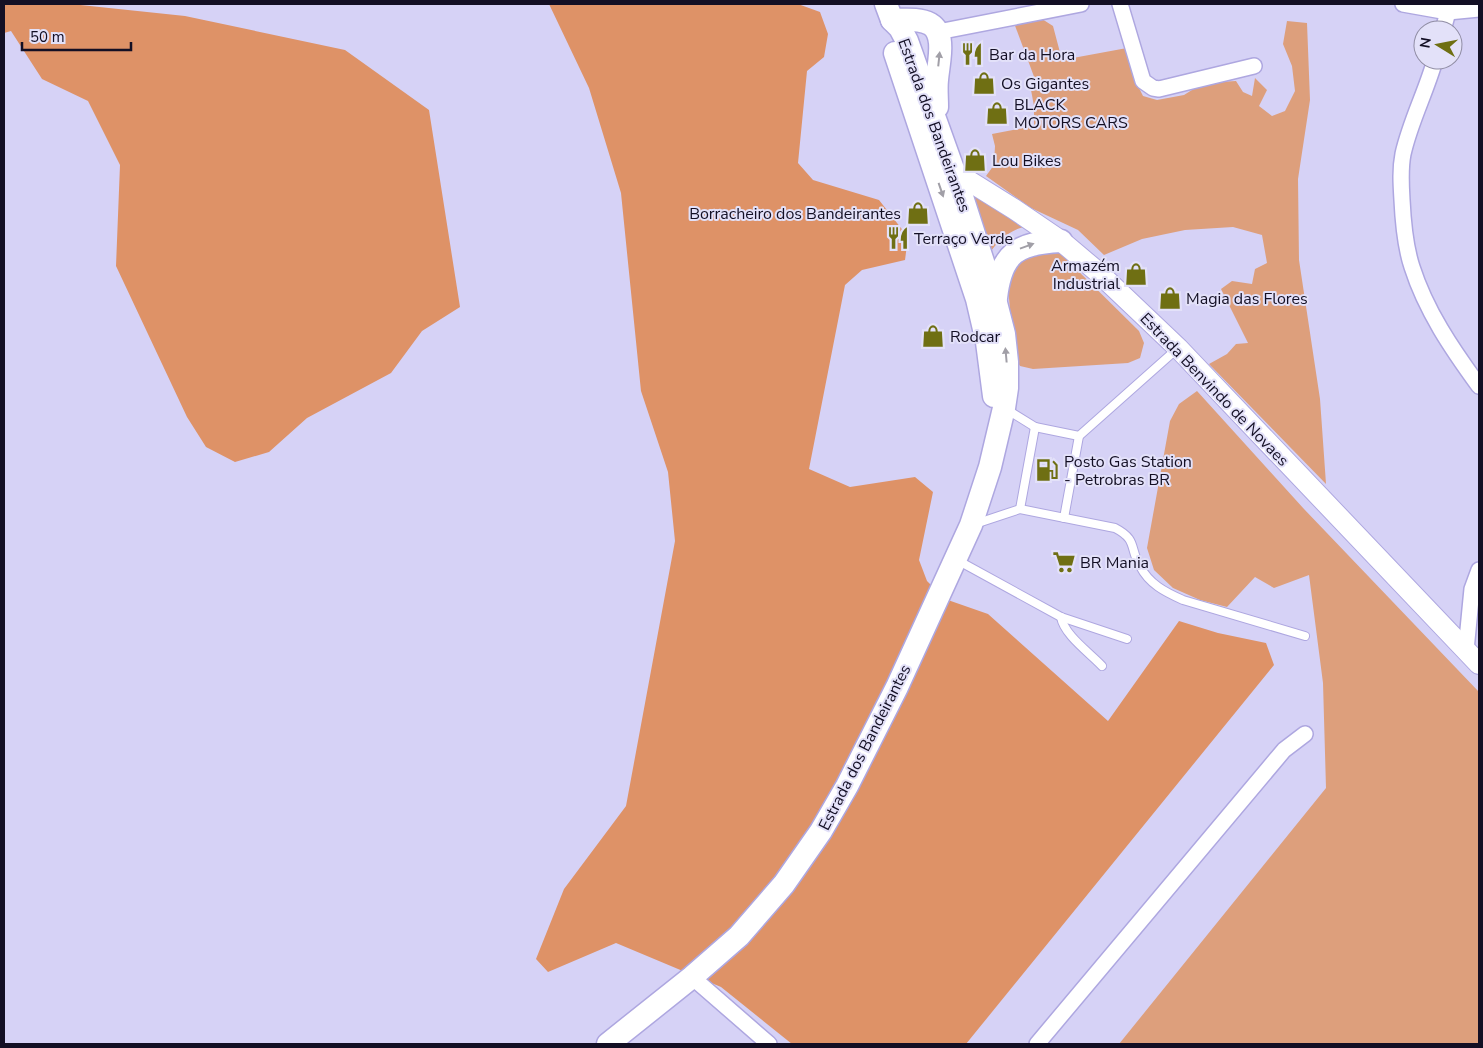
<svg xmlns="http://www.w3.org/2000/svg" width="1483" height="1048" font-family="'Nunito Sans',sans-serif">
	<rect width="100%" height="100%" fill="#d6d2f6"/>
	<g fill="#dd9f7c">
		<polygon points="1042,19 1053,26 1062,60 1127,48 1134,78 1143,96 1157,100 1184,95 1203,83 1236,81 1243,92 1252,96 1255,78 1267,90 1259,106 1272,116 1285,111 1295,91 1292,66 1283,44 1287,21 1307,23 1310,100 1298,179 1299,260 1320,399 1326,484 1209,364 1227,354 1236,344 1248,343 1221,289 1232,281 1252,284 1255,269 1267,263 1262,235 1233,227 1185,230 1142,239 1104,255 1078,230 1031,208 986,176 994,165 995,146 992,134 1034,126 1034,106 1031,90 1036,82 1014,23"/>
		<path d="M962,184l66,42c-19,3 -33,17 -42,33z"/>
		<polygon points="1038,249 1060,253 1139,331 1144,343 1140,358 1128,363 1033,369 1020,366 1014,357 1007,275 1014,260"/>
		<polygon points="1197,391 1304,509 1479,692 1479,1044 1119,1044 1326,788 1323,683 1309,575 1274,588 1255,577 1227,607 1200,600 1173,588 1154,570 1147,548 1170,421 1179,404"/>
	</g>
	<g fill="#de9267">
		<polygon points="4,4 71,4 185,16 345,50 429,110 460,307 422,331 391,373 307,418 269,452 235,462 206,447 187,417 116,266 120,165 88,101 42,79 11,31 4,33"/>
		<polygon points="549,4 798,4 820,12 828,34 824,57 807,71 798,163 813,180 879,200 908,237 905,260 862,270 845,285 809,469 850,487 915,477 933,492 919,560 927,581 945,599 988,614 1108,721 1179,621 1218,633 1266,643 1274,665 966,1044 792,1044 721,987 616,943 548,972 536,959 564,889 626,806 675,541 668,472 641,391 621,193 589,88"/>
	</g>
	<g fill="none" stroke-linecap="round" stroke-linejoin="round">
		<defs>
			<g id="service">
				<polyline points="1006,409 1035,427 1079,436 1178,348"/>
				<polyline points="1020,509 1035,427"/>
				<polyline points="1064,518 1079,436"/>
				<path d="M975,524l45,-15 95,19c23,12 14,20 25,38 9,18 25,26 43,34l122,36"/>
				<polyline points="957,560 1061,617 1127,639"/>
				<path d="M1061,617c3,18 29,36 41,49"/>
			</g>
			<g id="minor">
				<polyline points="1120,4 1143,81 1153,88 1159,89 1254,66"/>
				<polyline points="1403,4 1448,12 1479,9"/>
				<polyline points="1443,30 1448,12"/>
				<polyline points="938,32 1081,4"/>
				<path d="M1435,60c-9,32 -25,62 -32,94 -3,15 -2,30 -1,46 1,21 3,46 10,67 14,44 40,82 67,119"/>
				<polyline points="1466,650 1472,589 1479,570"/>
				<polyline points="692,977 769,1044"/>
				<polyline points="1037,1044 1284,750 1305,734"/>
			</g>
			<polyline id="tertiary" points="945,166 1014,209 1061,241 1099,273 1178,348 1479,664"/>
			<g id="secondary">
				<path d="M892,20c12,0 27,-2 38,4 17,10 8,40 7,56 -1,8 0,18 0,27"/>
				<polyline points="895,53 977,299 987,342 994,396"/>
				<path d="M996,298c5,-45 21,-55 65,-57"/>
				<polyline points="608,1044 692,977 739,936 784,884 821,831 847,786 897,687 971,525 990,467 1004,408 1007,388 1007,362 1004,334 995,299 954,172 907,41 900,28 892,20 886,4"/>
			</g>
		</defs>
		<use href="#service" stroke="#aea7e0" stroke-width="10"/>
		<use href="#minor" stroke="#aea7e0" stroke-width="18"/>
		<use href="#tertiary" stroke="#aea7e0" stroke-width="22"/>
		<use href="#secondary" stroke="#aea7e0" stroke-width="25"/>
		<use href="#service" stroke="#fff" stroke-width="8"/>
		<use href="#minor" stroke="#fff" stroke-width="15"/>
		<use href="#tertiary" stroke="#fff" stroke-width="20"/>
		<use href="#secondary" stroke="#fff" stroke-width="22"/>
	</g>
	<defs><path id="oneway-solid" d="M-6-.8H1V-3.2L6.5 0L1 3.2V.8H-6Z" transform="scale(1.25)"/></defs>
	<g fill="#a19fa7">
		<use href="#oneway-solid" transform="translate(939 59) rotate(-84)"/>
		<use href="#oneway-solid" transform="translate(941 190) rotate(71)"/>
		<use href="#oneway-solid" transform="translate(1027 246) rotate(-20)"/>
		<use href="#oneway-solid" transform="translate(1006 355) rotate(-95)"/>
	</g>
	<defs>
		<symbol id="restaurant-bare" viewBox="-9 -9 18 18"><path d="M-5-6h1v4h1v-4h1v4h1v-4h1v5L-1.5 .5V6h-2V.5L-5-1ZM5-6V6H3V1.5H1.5Q1.5-4 5-6Z" fill="#6f6f13" stroke="#e3e1f9" stroke-width="2.5" paint-order="stroke"/></symbol>
		<symbol id="shop-bare" viewBox="-9 -9 18 18"><path d="M-5-2.5h2.3a2.7 3.5 0 0 1 5.4 0H5L5.5 6h-11ZM-1.5-2.5h3a1.5 2.3 0 0 0-3 0Z" fill="#6f6f13" stroke="#e3e1f9" stroke-width="2.5" paint-order="stroke"/></symbol>
		<symbol id="fuel-bare" viewBox="-9 -9 18 18"><path d="M-5.5-6h7V0h2V4h1.3V-2.5L3-4.5l.8-.8L6-3V5H2.5V1h-1V6h-7ZM-4.2-4.7v3.2H.2V-4.7Z" fill="#6f6f13" stroke="#e3e1f9" stroke-width="2.5" paint-order="stroke"/></symbol>
		<symbol id="supermarket-bare" viewBox="-9 -9 18 18"><path d="M-6-5.5h2.5l.6 2H6L4.5 2H-2.5L-4.4-4H-6ZM-1.5 3.2a1.3 1.3 0 1 0 .1 0ZM3 3.2a1.3 1.3 0 1 0 .1 0Z" fill="#6f6f13" stroke="#e3e1f9" stroke-width="2.5" paint-order="stroke"/></symbol>
	</defs>
	<g fill-rule="evenodd">
		<use href="#restaurant-bare" x="956" y="38" width="32" height="32"/>
		<use href="#shop-bare" x="968" y="67" width="32" height="32"/>
		<use href="#shop-bare" x="981" y="97" width="32" height="32"/>
		<use href="#shop-bare" x="959" y="144" width="32" height="32"/>
		<use href="#shop-bare" x="902" y="197" width="32" height="32"/>
		<use href="#restaurant-bare" x="882" y="222" width="32" height="32"/>
		<use href="#shop-bare" x="1120" y="258" width="32" height="32"/>
		<use href="#shop-bare" x="1154" y="282" width="32" height="32"/>
		<use href="#shop-bare" x="917" y="320" width="32" height="32"/>
		<use href="#fuel-bare" x="1031" y="454" width="32" height="32"/>
		<use href="#supermarket-bare" x="1048" y="546" width="32" height="32"/>
	</g>
	<g text-anchor="middle" stroke-width="4" stroke-linejoin="round" paint-order="stroke">
		<g font-size="16" fill="#130f24" stroke="#e3e1f9" text-anchor="start">
			<text x="989" y="60">Bar da Hora</text>
			<text x="1001" y="89">Os Gigantes</text>
			<text x="1014" y="110">BLACK<tspan x="1014" dy="18">MOTORS CARS</tspan></text>
			<text x="992" y="166">Lou Bikes</text>
			<text x="901" y="219" text-anchor="end">Borracheiro dos Bandeirantes</text>
			<text x="914" y="244">Terraço Verde</text>
			<text x="1120" y="271" text-anchor="end">Armazém<tspan x="1120" dy="18">Industrial</tspan></text>
			<text x="1186" y="304">Magia das Flores</text>
			<text x="950" y="342">Rodcar</text>
			<text x="1064" y="467">Posto Gas Station<tspan x="1064" dy="18">- Petrobras BR</tspan></text>
			<text x="1080" y="568">BR Mania</text>
		</g>
		<g font-size="16" fill="#130f24" stroke="#e3e1f9">
			<text transform="translate(935 125) rotate(70)" y="6">Estrada dos Bandeirantes</text>
			<text transform="translate(1215 389) rotate(46)" y="6">Estrada Benvindo de Novaes</text>
			<text transform="translate(864 747) rotate(-63)" y="6">Estrada dos Bandeirantes</text>
		</g>
	</g>
	<rect width="1483" height="1048" fill="none" stroke="#130f24" stroke-width="10"/>
	<g transform="translate(1438 45) rotate(280)"><circle r="24" fill="#e3e1f9" stroke="#908da4"/>
	<path d="M0-4L9 19L0 12L-9 19Z" fill="#6f6f13"/>
	<text y="-8" font-size="14" font-weight="bold" text-anchor="middle" fill="#130f24">N</text>
	</g>
	<path d="M22 42v8h109v-8" fill="none" stroke="#130f24" stroke-width="2.5"/>
	<text x="30" y="42" font-size="15" fill="#130f24" stroke="#e3e1f9" stroke-width="4" paint-order="stroke">50 m</text>
</svg>
